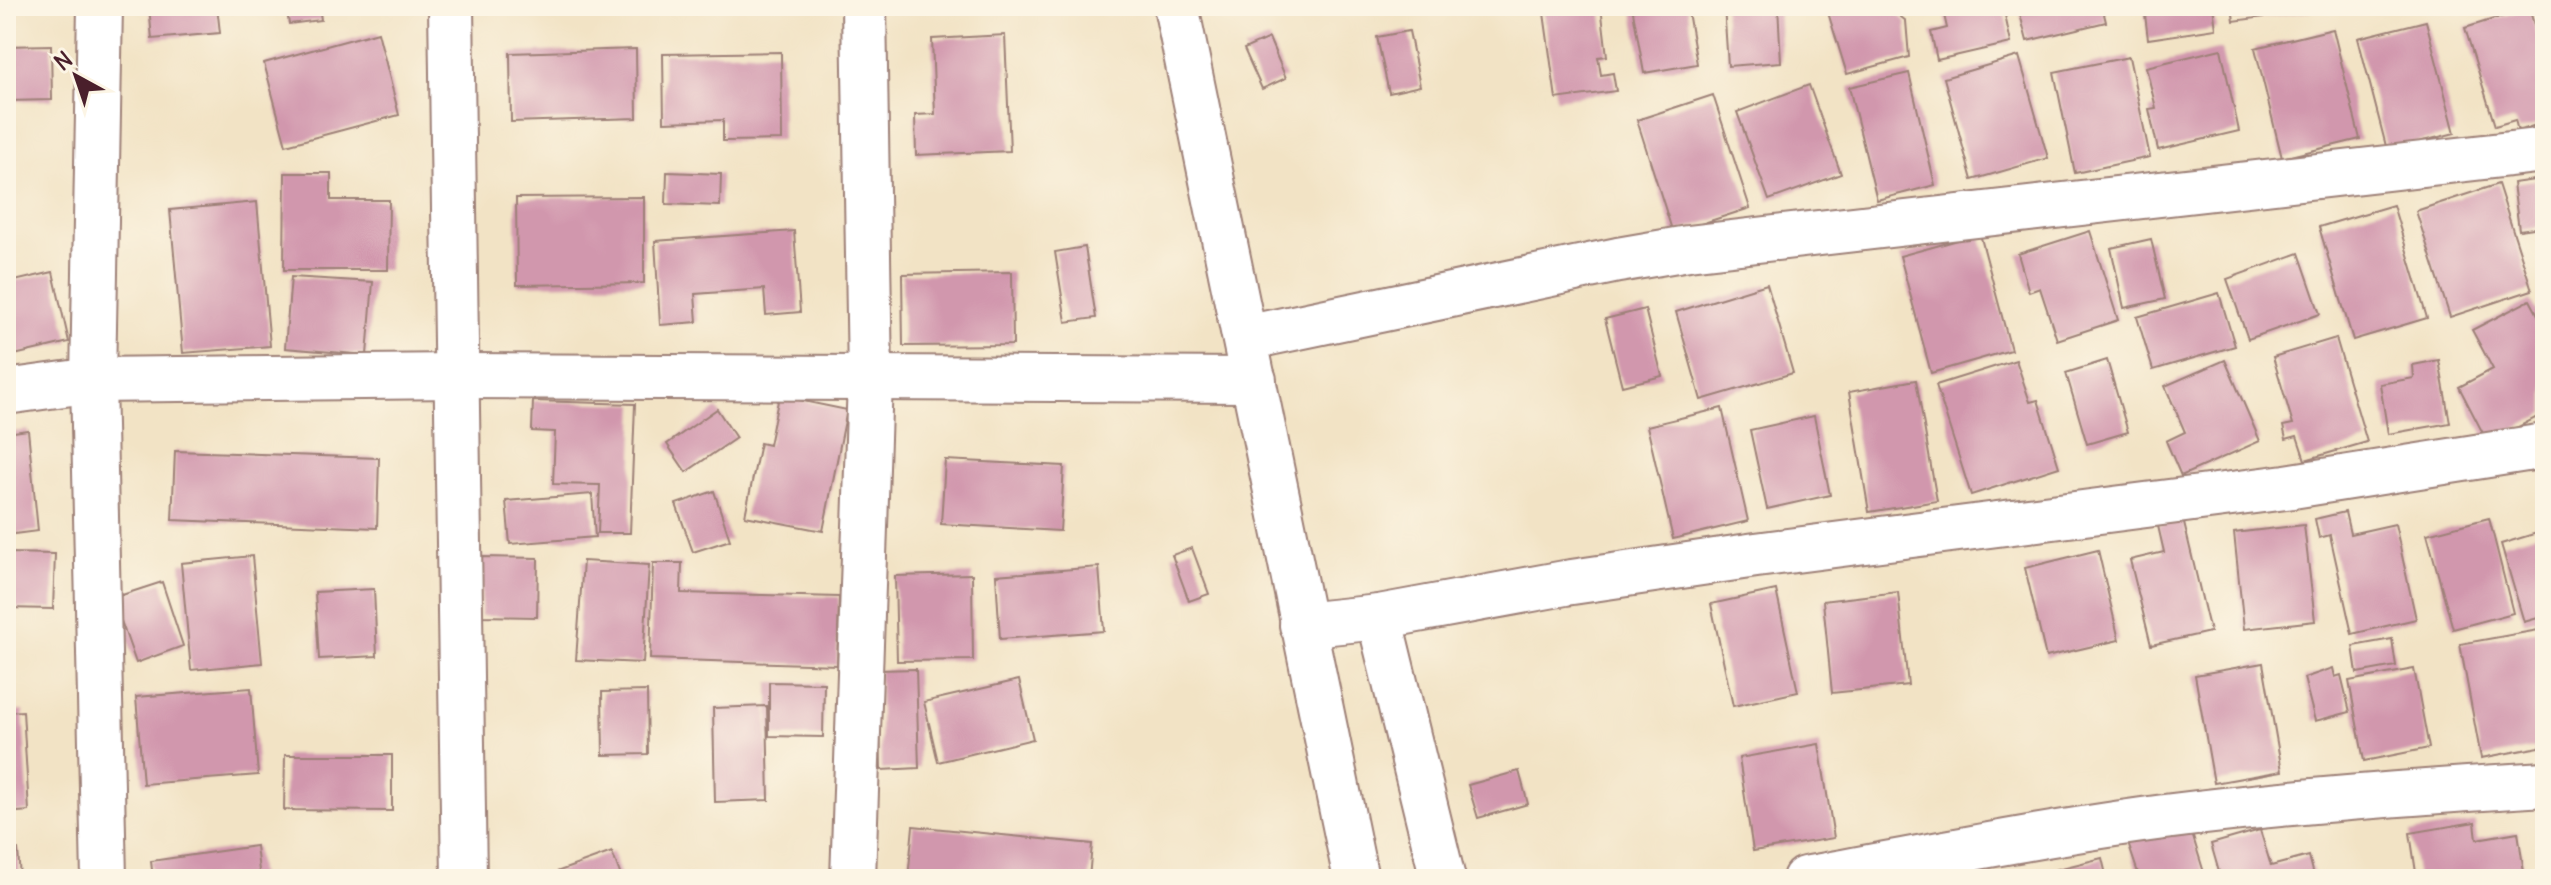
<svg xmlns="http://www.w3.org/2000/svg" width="2551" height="885" font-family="Delius,sans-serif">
	<rect width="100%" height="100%" fill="#fcf5e5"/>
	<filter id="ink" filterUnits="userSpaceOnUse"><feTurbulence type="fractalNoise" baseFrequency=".0125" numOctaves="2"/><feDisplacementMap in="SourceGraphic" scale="16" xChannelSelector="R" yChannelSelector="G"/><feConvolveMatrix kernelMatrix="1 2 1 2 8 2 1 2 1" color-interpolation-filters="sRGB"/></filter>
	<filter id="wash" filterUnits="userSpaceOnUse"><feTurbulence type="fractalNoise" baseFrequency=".006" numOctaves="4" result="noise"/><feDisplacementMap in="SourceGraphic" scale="32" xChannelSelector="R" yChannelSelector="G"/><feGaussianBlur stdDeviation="1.8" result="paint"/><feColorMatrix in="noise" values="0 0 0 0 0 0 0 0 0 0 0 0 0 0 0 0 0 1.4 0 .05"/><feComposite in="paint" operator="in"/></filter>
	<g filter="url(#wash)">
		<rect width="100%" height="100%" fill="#f2e3c5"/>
		<g id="blocks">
			<g fill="#d197ad">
				<rect x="6" y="6" width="7" height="36"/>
				<polygon points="149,6 217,6 220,33 152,39"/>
				<polygon points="286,6 319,6 321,20 289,24"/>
				<polygon points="1543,6 1601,6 1607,56 1598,57 1601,75 1613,73 1616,91 1556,99"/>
				<polygon points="1632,6 1687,6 1697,64 1644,73"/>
				<polygon points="1724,6 1778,6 1781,62 1728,66"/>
				<polygon points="1826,6 1887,6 1906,21 1909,57 1847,74"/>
				<polygon points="1942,6 2003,6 2011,43 1937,60 1931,32 1947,28"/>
				<polygon points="2018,6 2102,6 2106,22 2027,41"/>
				<polygon points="2144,6 2213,6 2216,29 2148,39"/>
				<polygon points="2232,6 2311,6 2311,11 2234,21"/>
				<polygon points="2529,8 2545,61 2545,122 2518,131 2515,120 2495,126 2465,28"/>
				<polygon points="2426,21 2455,133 2387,150 2358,38"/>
				<polygon points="2333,29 2360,139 2282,158 2255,48"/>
				<polygon points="1409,31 1420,86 1389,93 1377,37"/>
				<polygon points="378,32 399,115 286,145 264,63"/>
				<polygon points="1005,35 1010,151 916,155 915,115 935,114 932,39"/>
				<polygon points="1269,38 1286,78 1262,89 1244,49"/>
				<polygon points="51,45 52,100 6,101 6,46"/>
				<polygon points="636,49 637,118 511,122 510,53"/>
				<polygon points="2221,49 2239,131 2158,150 2149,109 2156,108 2146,67"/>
				<polygon points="781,52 782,140 723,141 723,120 664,122 663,54"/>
				<polygon points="2019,56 2048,158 1972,180 1944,78"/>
				<polygon points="2129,57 2150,157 2075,173 2054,72"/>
				<polygon points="1909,73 1935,185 1877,200 1849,87"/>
				<polygon points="1809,85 1841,174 1769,200 1737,112"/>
				<polygon points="1713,95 1750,208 1673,233 1637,120"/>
				<polygon points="667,172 721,174 720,206 666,204"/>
				<polygon points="285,173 331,173 331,200 389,200 388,270 284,270"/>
				<polygon points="2535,180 2541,227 2519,230 2513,183"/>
				<polygon points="2498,184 2532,290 2450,317 2416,211"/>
				<polygon points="644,197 644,283 517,285 516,198"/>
				<polygon points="257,202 270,346 183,353 170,210"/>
				<polygon points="2393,205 2427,318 2353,340 2319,227"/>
				<polygon points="794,231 800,312 766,315 764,289 695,294 697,322 660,325 655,241"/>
				<polygon points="2090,231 2118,320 2057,340 2040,288 2029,292 2018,254"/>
				<polygon points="1980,234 2011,350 1931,373 1900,256"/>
				<polygon points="2151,239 2165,299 2124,308 2111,248"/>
				<polygon points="1085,247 1096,318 1066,322 1055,252"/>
				<polygon points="2299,253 2320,314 2248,339 2227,279"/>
				<polygon points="53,272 69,342 6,357 6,283"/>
				<polygon points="1012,272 1013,345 903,346 902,274"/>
				<polygon points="291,277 373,282 367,355 285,348"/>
				<polygon points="1767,284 1793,373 1701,400 1676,312"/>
				<polygon points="2219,293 2235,346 2153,370 2137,317"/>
				<polygon points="2530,300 2545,328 2545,413 2488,443 2459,387 2493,369 2472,330"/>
				<polygon points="1645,309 1662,376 1622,386 1605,319"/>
				<polygon points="2336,338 2367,442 2305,460 2297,436 2286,439 2283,426 2293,424 2273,357"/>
				<polygon points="2016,360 2030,402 2038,400 2059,467 1971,495 1936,385"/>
				<polygon points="2107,360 2128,432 2087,444 2066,373"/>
				<polygon points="2225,360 2260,441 2181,476 2166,441 2185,432 2165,386"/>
				<polygon points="2439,360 2450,423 2388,434 2380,384 2414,378 2413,365"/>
				<polygon points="1916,380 1937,501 1869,512 1849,392"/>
				<polygon points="779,396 847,410 823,531 745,516 760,443 769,445"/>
				<polygon points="533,401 635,404 630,533 598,533 600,485 553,484 555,432 532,431"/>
				<polygon points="1722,408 1748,521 1673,539 1647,426"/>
				<polygon points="717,409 736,438 686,472 667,444"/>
				<polygon points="1814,416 1830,495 1767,509 1750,430"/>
				<polygon points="28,430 38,531 6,535 6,433"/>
				<polygon points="175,451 379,458 377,528 172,520"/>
				<polygon points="945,460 1064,466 1060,531 941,524"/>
				<polygon points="714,491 730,540 693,552 676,504"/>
				<polygon points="592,494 595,537 510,544 506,501"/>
				<polygon points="2345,512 2350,534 2395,524 2416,619 2352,634 2330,535 2319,538 2315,519"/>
				<polygon points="2489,518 2513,613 2453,629 2427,534"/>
				<polygon points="2183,519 2210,632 2151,645 2130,560 2164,552 2158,526"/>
				<polygon points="2304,525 2315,621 2244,629 2234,533"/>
				<polygon points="2537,533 2545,561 2545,616 2524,622 2501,544"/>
				<polygon points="1192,548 1209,594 1189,601 1172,555"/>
				<polygon points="2098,550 2119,640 2046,657 2025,568"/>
				<polygon points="6,553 55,554 53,609 6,608"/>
				<polygon points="252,556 262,663 191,670 181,563"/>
				<polygon points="482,557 538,558 537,617 481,616"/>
				<polygon points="583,561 649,565 643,663 576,660"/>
				<polygon points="653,563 682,563 681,593 839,597 837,665 650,659"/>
				<polygon points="1099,567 1104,631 1000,639 996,575"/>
				<polygon points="972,574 973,660 897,661 895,576"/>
				<polygon points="162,582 183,646 136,663 113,598"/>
				<polygon points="374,589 377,656 319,659 315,592"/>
				<polygon points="1776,590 1798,692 1733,706 1711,604"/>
				<polygon points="1898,592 1908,685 1832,693 1823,601"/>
				<polygon points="2544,629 2545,746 2481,758 2460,644"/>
				<polygon points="2392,639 2396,666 2357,673 2353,646"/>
				<polygon points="2263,663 2282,771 2214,783 2195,675"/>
				<polygon points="2333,668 2335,677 2341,675 2350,712 2315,721 2304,678"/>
				<polygon points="916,669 919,768 881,770 879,670"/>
				<polygon points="2414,669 2429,748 2364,761 2349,681"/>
				<polygon points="1019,680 1033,739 938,762 924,702"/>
				<polygon points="769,682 824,683 823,737 769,736"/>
				<polygon points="251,688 258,775 143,784 136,697"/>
				<polygon points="647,691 648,754 603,755 602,692"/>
				<polygon points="767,706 769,800 715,802 713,708"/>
				<polygon points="23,711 29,811 6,813 6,712"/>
				<polygon points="1819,744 1834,838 1753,851 1739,758"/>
				<polygon points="285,755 392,755 392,811 284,810"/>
				<polygon points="1519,771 1528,804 1478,818 1468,785"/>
				<polygon points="2188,821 2206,879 2140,879 2127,840"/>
				<polygon points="2475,822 2477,839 2518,832 2525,879 2417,879 2410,833"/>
				<polygon points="913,826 1092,844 1089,879 908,879"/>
				<polygon points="2260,830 2271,866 2309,856 2315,879 2221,879 2211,844"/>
				<polygon points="256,846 260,879 153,879 151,861"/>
				<polygon points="18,849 20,879 6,879 6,850"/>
				<polygon points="612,852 622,879 537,879"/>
				<polygon points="2102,858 2107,879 2022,879 2022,878"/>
			</g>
		</g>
	</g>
	<g filter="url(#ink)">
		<use href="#blocks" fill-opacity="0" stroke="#9e8178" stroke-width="2"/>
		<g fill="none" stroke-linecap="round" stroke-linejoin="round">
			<defs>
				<g id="street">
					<polyline points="100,6 93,380 104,879"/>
					<polyline points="451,6 464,879"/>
					<polyline points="1245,338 1618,260 1688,248 2545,150"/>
					<polyline points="6,392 93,380 457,376 1254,380"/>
					<polyline points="1379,617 1443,879"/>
					<polyline points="1302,625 1379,617 1565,583 1756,555 2286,487 2545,446"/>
					<polyline points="853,879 870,380 864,6"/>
					<path d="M1805,879c120,-22 239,-46 359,-62 126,-16 254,-25 381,-33"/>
				</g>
				<polyline id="secondary" points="1176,6 1356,879"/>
			</defs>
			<use href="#street" stroke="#9e8178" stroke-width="48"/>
			<use href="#secondary" stroke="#9e8178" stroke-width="48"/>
			<use href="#street" stroke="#fff" stroke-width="44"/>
			<use href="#secondary" stroke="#fff" stroke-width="44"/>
		</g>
	</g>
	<rect width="2551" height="885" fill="none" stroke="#fcf5e5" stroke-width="32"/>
	<g transform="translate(76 76) rotate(320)" stroke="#fcf5e5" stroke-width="6" paint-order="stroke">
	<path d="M0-6L14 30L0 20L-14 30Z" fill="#4a1f2b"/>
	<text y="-12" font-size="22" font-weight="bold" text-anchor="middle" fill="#4a1f2b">N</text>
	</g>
</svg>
